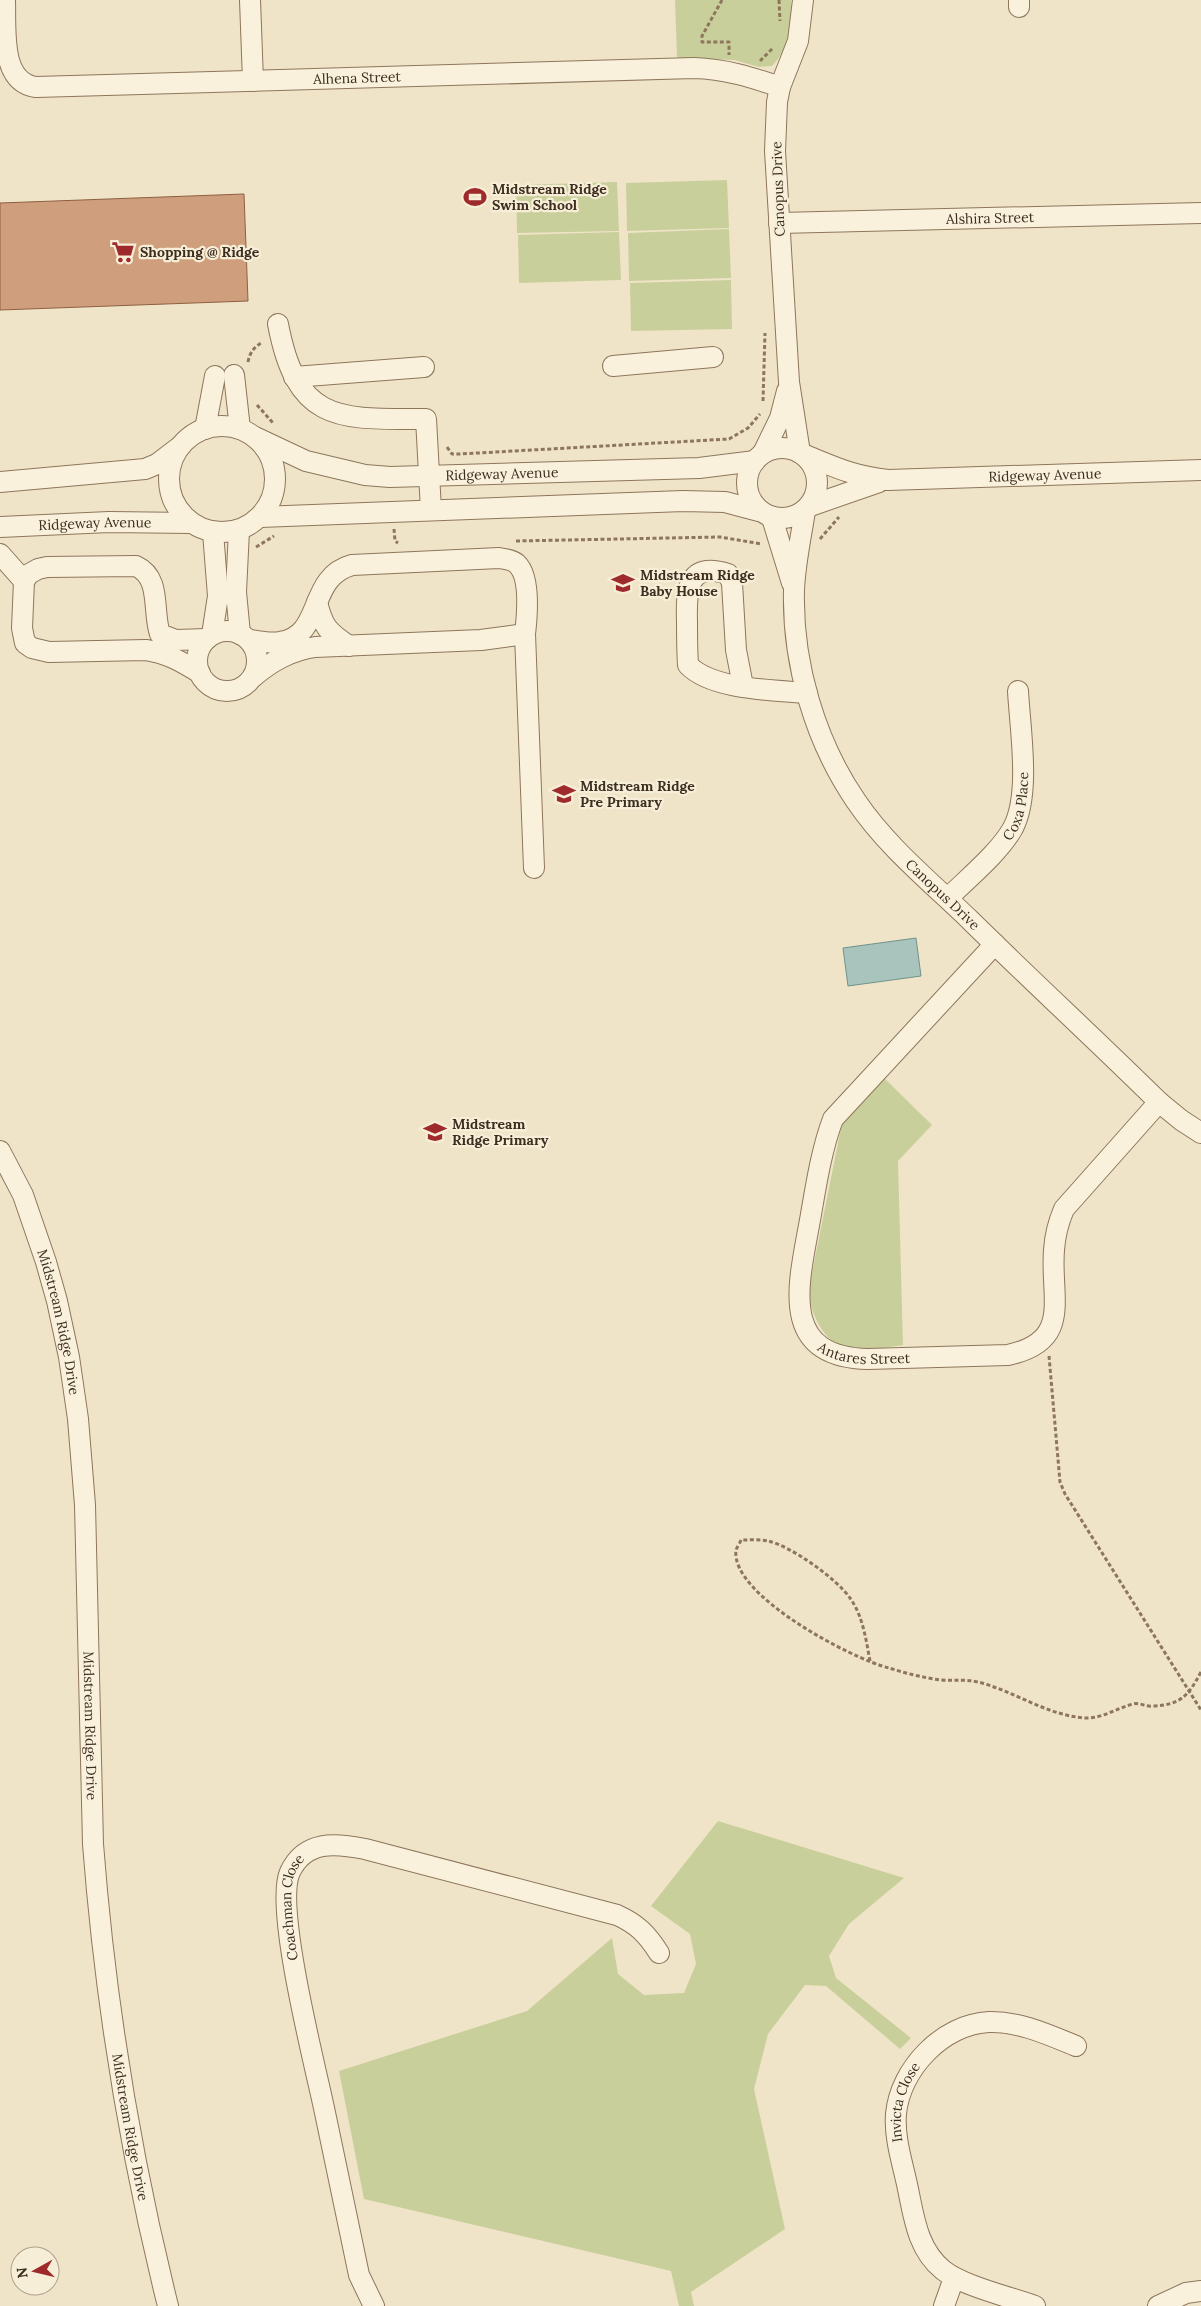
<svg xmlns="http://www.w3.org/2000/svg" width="1201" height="2306" font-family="Lora,serif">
	<rect width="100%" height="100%" fill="#f0e4c8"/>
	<g fill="#c9cf9b">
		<path d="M675,0h116c0,25 -1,48 -19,66l-13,1 -25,-7 -57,-2z"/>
		<polygon points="727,180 729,228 627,231 626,183"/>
		<polygon points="617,182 619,231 517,233 516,185"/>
		<polygon points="729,229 731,278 629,281 628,233"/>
		<polygon points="619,232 621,280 519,283 518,235"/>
		<polygon points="731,280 732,329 631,331 630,283"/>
		<path d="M883,1077l49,48 -34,36 5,184c-15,2 -40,7 -54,4 -25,-5 -37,-34 -41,-56l33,-165 5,-15z"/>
		<polygon points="718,1821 904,1878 849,1924 829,1956 836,1978 911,2038 900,2049 826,1986 805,1985 768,2034 754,2089 785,2229 691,2292 694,2306 679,2306 671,2271 364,2199 339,2071 527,2011 612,1938 618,1974 644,1995 684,1993 696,1964 690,1934 651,1906"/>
	</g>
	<polygon fill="#a9c4bc" stroke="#6f938a" points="916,938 921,976 848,986 843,948"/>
	<polygon fill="#cf9f7d" stroke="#8d5f41" points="244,194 248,301 0,310 0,203"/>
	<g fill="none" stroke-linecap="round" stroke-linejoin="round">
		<defs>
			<g id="minor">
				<path id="s1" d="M5,0c1,30 -5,82 31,87l658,-19c31,1 57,9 86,19"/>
				<polyline points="250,0 253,81"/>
				<polyline points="1019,0 1019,7"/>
				<path id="s2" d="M779,223l422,-10"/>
				<path d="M278,324c19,100 61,95 148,95l5,91"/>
				<polyline points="613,366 713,357"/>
				<polyline points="234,375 240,429"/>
				<polyline points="294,377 424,367"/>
				<circle cx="222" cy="479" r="53"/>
				<polyline points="205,429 215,376"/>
				<path id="s3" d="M255,437l51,24 59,14 25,2 309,-9 56,-7"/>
				<circle cx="782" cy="483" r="35"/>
				<polyline points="763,453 780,418 787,391"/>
				<polyline points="800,453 789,382 775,151 777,102 780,87 798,41 803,0"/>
				<path id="s4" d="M805,455c32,13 48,21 83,25l313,-10"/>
				<polyline points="0,482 145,469 157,464 178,448"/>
				<polyline points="810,506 879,482"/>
				<path id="s5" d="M805,511c-4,26 -10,53 -11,79 -2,73 21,151 62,211 31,46 76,82 115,120 62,61 126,120 188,181l22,18 20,13"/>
				<polyline points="260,517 683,501 725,502 759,511"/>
				<polyline points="772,518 792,583"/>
				<path id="s6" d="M0,527l109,-5 82,1"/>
				<polyline points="239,530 236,592 240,634"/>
				<polyline points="0,554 24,581"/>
				<path d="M317,602c6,25 11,30 32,44"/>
				<circle cx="227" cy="661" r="30"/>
				<polyline points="525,634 534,868"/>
				<polyline points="212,635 218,596 213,532"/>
				<path d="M249,640c10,1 21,4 31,2 44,-6 27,-65 72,-77l147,-7c6,1 14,2 18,6 14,13 10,53 8,70l-44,6 -166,7c-25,4 -43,14 -62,30"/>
				<path d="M200,673c-18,-11 -33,-20 -54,-23l-97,2 -17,-4 -7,-5 -3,-15 2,-47 5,-7 9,-5 9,-2 89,-1c26,12 16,45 24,68l16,6 31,-1"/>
				<path d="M743,686l-7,-36 -4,-67 -4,-9c-41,-13 -42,16 -41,48 0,14 0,28 1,43 24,25 86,25 119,28"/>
				<path id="s7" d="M948,898c20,-20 51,-45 65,-70 18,-34 7,-99 5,-137"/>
				<path id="s8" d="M995,944l-162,175c-12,32 -17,67 -23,101 -11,62 -33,137 58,139l140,-4c65,-14 42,-57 46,-105 1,-15 4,-27 10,-41l95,-107"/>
				<path id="s9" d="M0,1151l23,44 23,67 11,39 12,56 9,62 7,86 8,339c12,156 37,310 75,462"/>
				<path id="s10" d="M374,2306l-15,-31c-12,-56 -23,-111 -35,-167 -9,-43 -50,-202 -34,-236 15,-32 45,-29 75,-23l252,66c20,9 30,19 42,38"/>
				<polyline points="944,2306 954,2278"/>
				<path id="s11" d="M1035,2306c-25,-9 -72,-20 -92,-36 -25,-20 -29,-52 -35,-81 -5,-25 -14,-50 -12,-75 4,-45 47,-90 93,-92 30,-1 60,13 87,24"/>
				<polyline points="1158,2306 1186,2293 1201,2291"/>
			</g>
		</defs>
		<use href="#minor" stroke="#8d765c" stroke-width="22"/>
		<g stroke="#8d765c" stroke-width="3" stroke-dasharray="4 2.5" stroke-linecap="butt">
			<polyline points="722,0 702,36 702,42 729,42 729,55"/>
			<polyline points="779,0 780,21"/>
			<polyline points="760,61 773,48"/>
			<path d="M248,362c2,-10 6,-15 15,-20"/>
			<polyline points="763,401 765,333"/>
			<polyline points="257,405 273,423"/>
			<polyline points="447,447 452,454 460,454 729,439 748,428 760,414"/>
			<polyline points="394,529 395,541 398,543"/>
			<polyline points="820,539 839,517"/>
			<polyline points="516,541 720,537 762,544"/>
			<polyline points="256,547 274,536"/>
			<polyline points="1049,1356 1060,1482 1065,1494 1201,1710"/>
			<path d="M870,1661c-4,-21 -7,-45 -20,-63 -13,-19 -59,-52 -82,-57 -9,-2 -18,-1 -27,-1 -1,3 -4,7 -5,10 -6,45 116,109 153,118 16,5 35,10 52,12 13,1 25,-1 37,2 36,9 70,34 108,36 18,0 31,-10 47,-14 6,-2 13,3 19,2 29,-1 36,-10 49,-34"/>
		</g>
		<use href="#minor" stroke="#faf1dc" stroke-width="20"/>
	</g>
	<defs>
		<symbol id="stadium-bare" viewBox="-9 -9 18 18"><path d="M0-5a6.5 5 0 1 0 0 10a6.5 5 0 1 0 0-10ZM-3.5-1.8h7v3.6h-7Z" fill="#9e2a2b" stroke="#f7eed8" stroke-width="2.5" paint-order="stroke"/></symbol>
		<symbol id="supermarket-bare" viewBox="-9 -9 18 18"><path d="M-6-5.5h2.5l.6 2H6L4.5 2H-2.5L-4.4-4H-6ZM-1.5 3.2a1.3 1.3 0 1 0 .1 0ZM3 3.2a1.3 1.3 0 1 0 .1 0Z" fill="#9e2a2b" stroke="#f7eed8" stroke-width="2.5" paint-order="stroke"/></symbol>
		<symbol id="school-bare" viewBox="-9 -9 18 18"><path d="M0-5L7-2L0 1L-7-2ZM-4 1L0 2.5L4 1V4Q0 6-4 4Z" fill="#9e2a2b" stroke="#f7eed8" stroke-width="2.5" paint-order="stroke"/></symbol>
	</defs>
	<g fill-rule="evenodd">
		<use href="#stadium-bare" x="459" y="181" width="32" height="32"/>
		<use href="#supermarket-bare" x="107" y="236" width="32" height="32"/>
		<use href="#school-bare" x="607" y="567" width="32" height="32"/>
		<use href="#school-bare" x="548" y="778" width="32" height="32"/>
		<use href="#school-bare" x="419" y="1116" width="32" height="32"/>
	</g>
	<g text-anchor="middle" stroke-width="4.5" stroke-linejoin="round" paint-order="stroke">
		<g font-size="14" fill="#3d2e20" stroke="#f7eed8">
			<text dy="5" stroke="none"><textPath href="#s1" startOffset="422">Alhena Street</textPath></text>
			<text transform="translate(778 189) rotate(-92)" y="5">Canopus Drive</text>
			<text dy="5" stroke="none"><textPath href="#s2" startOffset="211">Alshira Street</textPath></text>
			<text dy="5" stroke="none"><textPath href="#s3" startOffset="254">Ridgeway Avenue</textPath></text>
			<text dy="5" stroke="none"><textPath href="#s4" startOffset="244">Ridgeway Avenue</textPath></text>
			<text dy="5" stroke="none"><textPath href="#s6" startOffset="95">Ridgeway Avenue</textPath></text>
			<text dy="5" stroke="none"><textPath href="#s7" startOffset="118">Coxa Place</textPath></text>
			<text dy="5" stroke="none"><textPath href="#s5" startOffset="431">Canopus Drive</textPath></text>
			<text dy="5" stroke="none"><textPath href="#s9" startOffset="182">Midstream Ridge Drive</textPath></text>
			<text dy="5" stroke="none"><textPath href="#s8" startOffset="521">Antares Street</textPath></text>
			<text dy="5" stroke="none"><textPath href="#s9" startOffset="588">Midstream Ridge Drive</textPath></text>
			<text dy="5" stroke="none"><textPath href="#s10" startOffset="410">Coachman Close</textPath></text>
			<text dy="5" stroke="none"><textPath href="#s11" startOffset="279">Invicta Close</textPath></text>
			<text dy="5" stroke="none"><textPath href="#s9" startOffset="992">Midstream Ridge Drive</textPath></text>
		</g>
		<g font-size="14" font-weight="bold" fill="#3d2e20" stroke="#f7eed8" text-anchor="start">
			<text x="492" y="194">Midstream Ridge<tspan x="492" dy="16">Swim School</tspan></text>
			<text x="140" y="257">Shopping @ Ridge</text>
			<text x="640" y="580">Midstream Ridge<tspan x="640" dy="16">Baby House</tspan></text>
			<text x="580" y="791">Midstream Ridge<tspan x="580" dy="16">Pre Primary</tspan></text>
			<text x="452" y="1129">Midstream<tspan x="452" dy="16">Ridge Primary</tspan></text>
		</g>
	</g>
	<g transform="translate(35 2271) rotate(262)"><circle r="24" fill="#f7eed8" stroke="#ada18e"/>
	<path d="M0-4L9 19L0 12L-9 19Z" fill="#9e2a2b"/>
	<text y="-8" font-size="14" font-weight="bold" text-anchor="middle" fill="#3d2e20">N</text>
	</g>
</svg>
